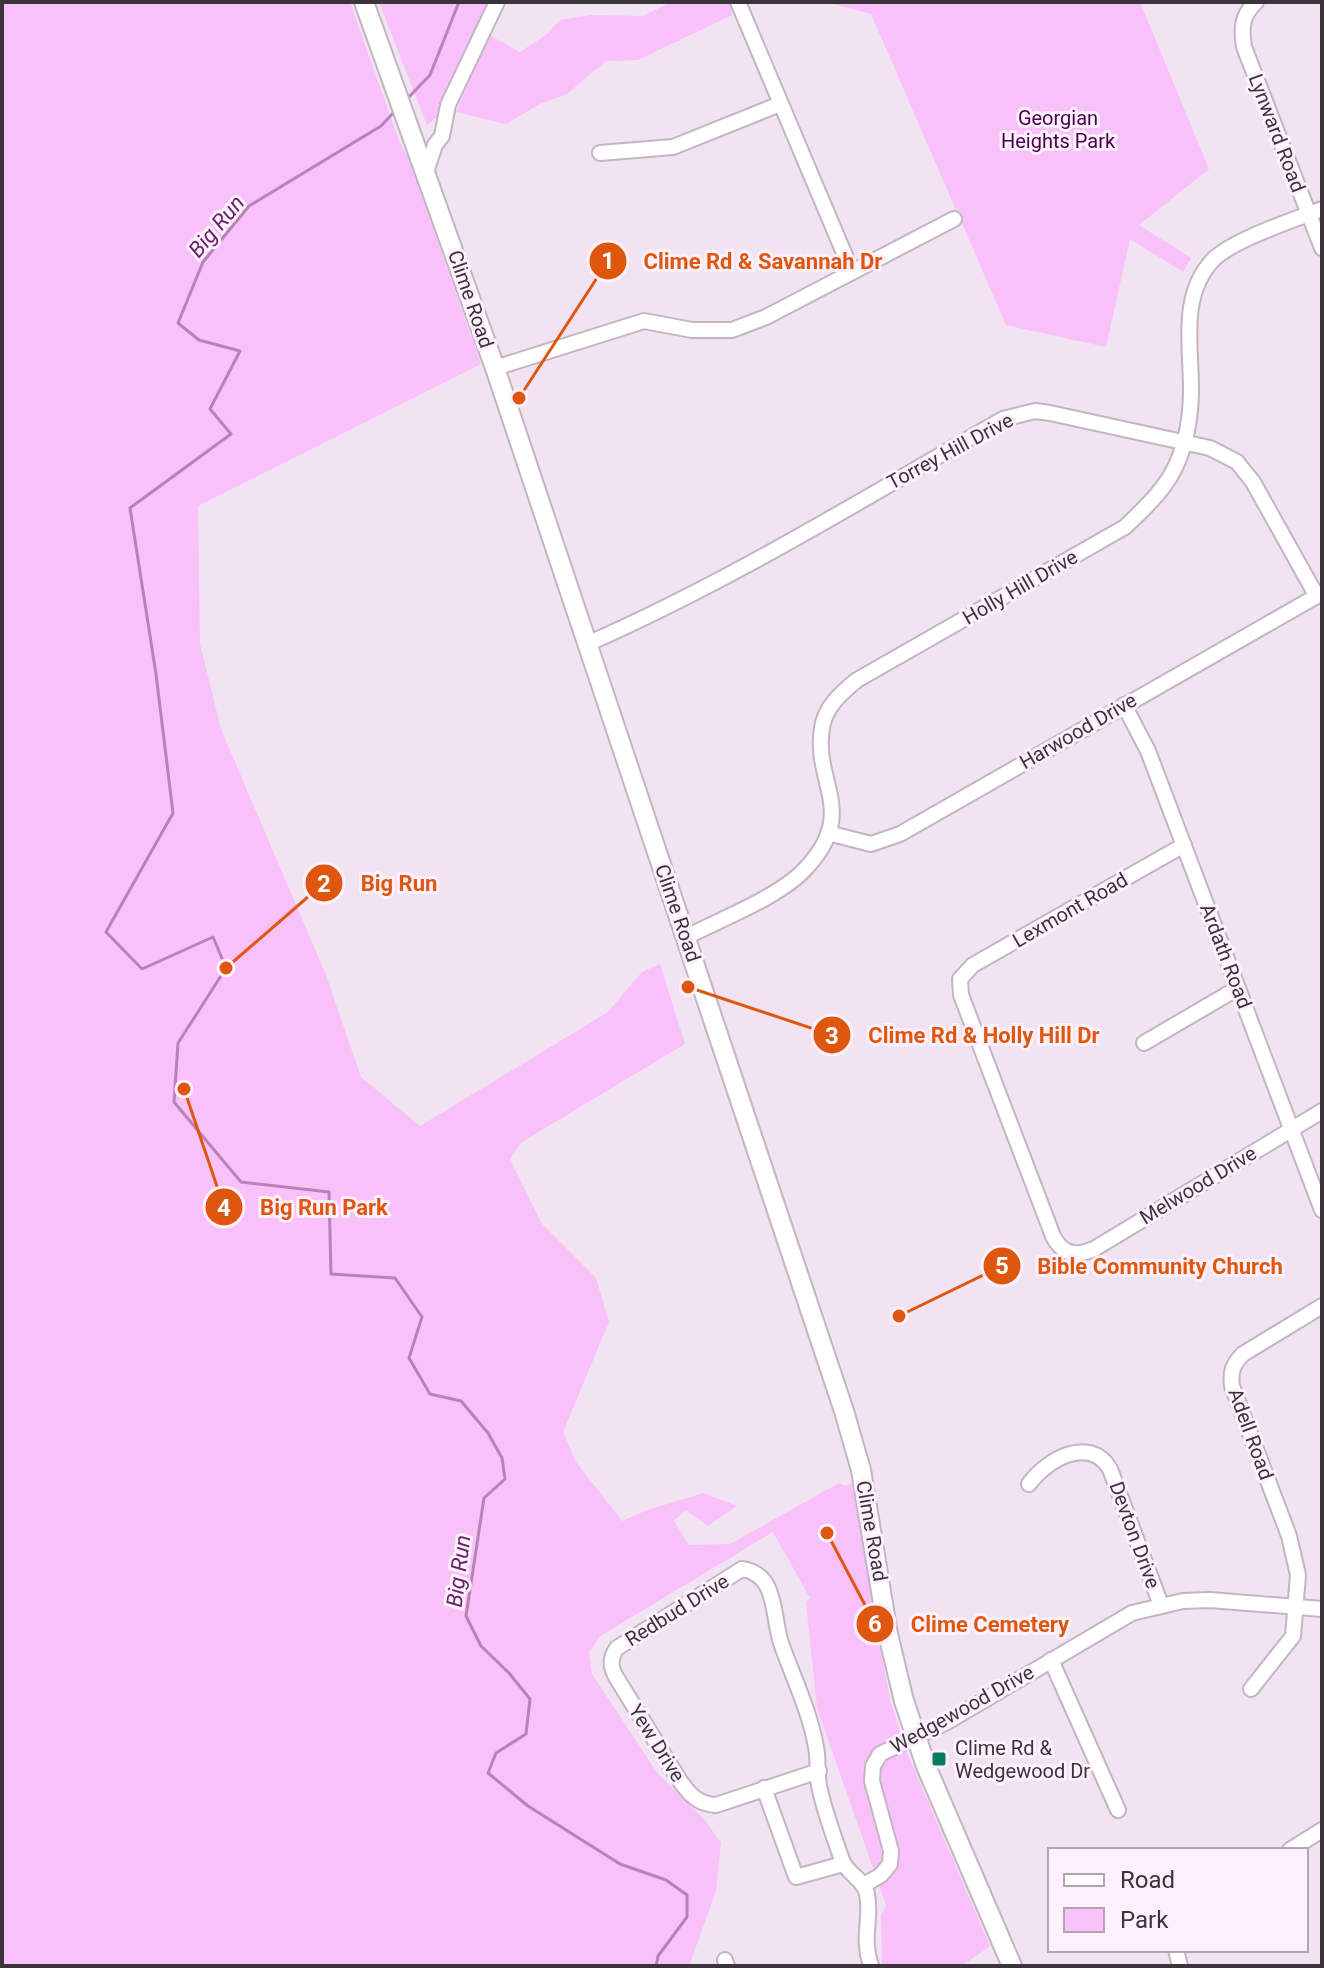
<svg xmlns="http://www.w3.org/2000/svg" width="1324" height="1968" font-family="Roboto,sans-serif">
	<rect width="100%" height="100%" fill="#f1e3f1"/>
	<g fill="#f9c1fa">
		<polygon points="2,2 350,2 399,141 408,157 481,364 198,506 200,644 221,729 326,975 361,1077 420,1126 608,1012 642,972 660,964 685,1044 522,1142 510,1159 542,1224 596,1278 609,1322 563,1432 576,1462 622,1521 647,1510 704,1493 737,1506 708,1526 686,1510 674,1521 689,1545 730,1544 839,1483 845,1486 852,1483 890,1700 908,1755 990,1946 962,1966 882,1966 881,1915 886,1905 817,1708 806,1602 810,1598 773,1532 600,1636 589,1653 592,1674 658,1774 705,1820 721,1843 716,1891 689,1966 2,1966"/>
		<polygon points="379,2 489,2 438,116 427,125"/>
		<polygon points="671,2 730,2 732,15 638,60 606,61 567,94 538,105 506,124 456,112 489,35 520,52 546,35 560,20 592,15 643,16"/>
		<polygon points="826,2 1140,2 1209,169 1139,225 1191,258 1183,272 1130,239 1106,347 1006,325 871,14"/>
	</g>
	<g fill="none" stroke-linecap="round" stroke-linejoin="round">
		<g stroke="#b882b9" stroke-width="3">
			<polyline points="407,99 430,75 459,2"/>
			<polyline points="396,110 381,126 249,206 203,262 178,323 199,340 240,351 210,409 231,434 130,508 156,674 173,813 106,932 142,969 213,937 226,968 178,1043 174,1102 241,1182 329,1192 331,1274 395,1278 422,1317 409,1358 430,1394 461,1401 488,1433 502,1458 505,1479 484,1498 466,1616 481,1646 509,1673 530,1699 526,1734 496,1753 488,1773 528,1806 620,1864 666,1880 687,1895 687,1917 658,1956 656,1966"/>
		</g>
		<defs>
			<g id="minor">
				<polyline points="738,2 852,272"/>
				<path d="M1256,2c-14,13 -15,26 -12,45l78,201"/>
				<polyline points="600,153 673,147 780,104"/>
				<polyline points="426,172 435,145 442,136 448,105 497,2"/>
				<polyline points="495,368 644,321 692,330 732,330 766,317 954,219"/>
				<path d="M587,644c144,-63 279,-147 416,-225l32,-8 15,2 160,35 27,14 16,20 63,113"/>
				<polyline points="1124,705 1148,751 1322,1210"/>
				<polyline points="828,833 871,844 900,834 1322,593"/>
				<path d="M1184,845l-211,120 -13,14 1,16 92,241c9,18 22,21 41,13l228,-138"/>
				<path d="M686,937c35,-18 96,-41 121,-70 51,-55 6,-85 15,-139 3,-21 19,-35 35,-48l268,-153c21,-20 42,-39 53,-66 9,-22 13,-48 13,-72 0,-43 -11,-93 21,-128 19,-21 82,-41 110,-52"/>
				<polyline points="1144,1043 1238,988"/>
				<path d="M1029,1484c18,-25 61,-49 81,-15l51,136"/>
				<polyline points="1051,1660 1118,1810"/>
				<path d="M1251,1689l42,-53 5,-61 -9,-39 -57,-150c-2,-14 1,-22 11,-32l79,-48"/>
				<path d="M819,1771l-103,34c-18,-1 -26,-10 -36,-24l-64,-104c-6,-11 -6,-19 1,-29l125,-79c36,5 30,47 39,74 12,34 29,69 35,104 3,14 0,30 4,43 5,23 14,47 22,70 5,14 22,19 25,34 5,26 -6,43 4,72"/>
				<polyline points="764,1788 796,1877 843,1864"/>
				<polyline points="1290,1850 1322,1830"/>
				<polyline points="864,1885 881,1875 890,1864 891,1851 872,1781 873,1766 880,1754 947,1722 1132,1613 1183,1601 1210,1600 1322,1609"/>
				<polyline points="1176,1950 1180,1966"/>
				<polyline points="725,1960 727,1966"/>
			</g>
			<polyline id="major" points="364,2 495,368 844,1411 861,1470 888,1634 904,1701 926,1766 1012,1966"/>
		</defs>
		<use href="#minor" stroke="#c3b5c3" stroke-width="18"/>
		<use href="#major" stroke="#c3b5c3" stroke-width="22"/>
		<use href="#minor" stroke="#fff" stroke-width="14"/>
		<use href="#major" stroke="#fff" stroke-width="18"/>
	</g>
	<rect fill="#027e5c" stroke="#fff0fe" stroke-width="3" x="931" y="1751" width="16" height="16" rx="4"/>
	<g text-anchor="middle" stroke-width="6" stroke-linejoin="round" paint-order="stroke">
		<g font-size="20" fill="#47024b" stroke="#fff0fe">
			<text x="1058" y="125">Georgian<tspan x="1058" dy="23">Heights Park</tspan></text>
		</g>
		<g font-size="20" fill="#3b353b" stroke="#fff0fe">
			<text transform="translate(1277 133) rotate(69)" y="7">Lynward Road</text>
			<text transform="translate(471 299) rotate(71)" y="7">Clime Road</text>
			<text transform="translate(950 451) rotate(-28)" y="7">Torrey Hill Drive</text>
			<text transform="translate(1020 587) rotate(-30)" y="7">Holly Hill Drive</text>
			<text transform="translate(1078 731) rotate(-30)" y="7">Harwood Drive</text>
			<text transform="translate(1070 910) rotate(-30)" y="7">Lexmont Road</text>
			<text transform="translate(678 913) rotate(71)" y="7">Clime Road</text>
			<text transform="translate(1226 956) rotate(69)" y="7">Ardath Road</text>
			<text transform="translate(1198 1185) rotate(-31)" y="7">Melwood Drive</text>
			<text transform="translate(1251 1434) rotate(70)" y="7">Adell Road</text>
			<text transform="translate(872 1531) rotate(80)" y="7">Clime Road</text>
			<text transform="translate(1135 1535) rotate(70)" y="7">Devton Drive</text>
			<text transform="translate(677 1610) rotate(-32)" y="7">Redbud Drive</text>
			<text transform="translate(962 1709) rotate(-29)" y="7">Wedgewood Drive</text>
			<text transform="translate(657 1743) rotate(58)" y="7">Yew Drive</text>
		</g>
		<g font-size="20" fill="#3b353b" stroke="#fff0fe" text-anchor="start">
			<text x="955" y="1755">Clime Rd &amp;<tspan x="955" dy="23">Wedgewood Dr</tspan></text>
		</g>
		<g font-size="22" font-style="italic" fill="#662568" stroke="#fff0fe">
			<text transform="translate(216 226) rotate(-50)" y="8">Big Run</text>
			<text transform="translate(458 1571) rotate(-83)" y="8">Big Run</text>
		</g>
	</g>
	<path fill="none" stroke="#df570e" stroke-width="3" d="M519 398L608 261M226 968L324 883M688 987L832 1035M184 1089L224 1207M899 1316L1002 1266M827 1533L875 1624"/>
	<g fill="#df570e" stroke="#fff0fe" stroke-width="3">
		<circle cx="519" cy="398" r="8"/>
		<circle cx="226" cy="968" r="8"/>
		<circle cx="688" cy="987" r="8"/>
		<circle cx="184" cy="1089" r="8"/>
		<circle cx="899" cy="1316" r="8"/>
		<circle cx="827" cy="1533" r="8"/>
		<circle cx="608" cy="261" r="20"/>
		<circle cx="324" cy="883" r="20"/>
		<circle cx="832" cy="1035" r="20"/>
		<circle cx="224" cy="1207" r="20"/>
		<circle cx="1002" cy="1266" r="20"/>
		<circle cx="875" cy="1624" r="20"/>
	</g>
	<g font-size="24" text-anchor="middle" font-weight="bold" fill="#fff">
		<text x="608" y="269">1</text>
		<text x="324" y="892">2</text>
		<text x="832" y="1044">3</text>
		<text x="224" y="1216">4</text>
		<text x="1002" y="1274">5</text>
		<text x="875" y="1632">6</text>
	</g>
	<g font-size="22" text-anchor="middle" font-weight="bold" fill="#df570e" stroke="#fff0fe" stroke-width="6" stroke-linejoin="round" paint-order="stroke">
		<text x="763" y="269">Clime Rd &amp; Savannah Dr</text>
		<text x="399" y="891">Big Run</text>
		<text x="984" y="1043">Clime Rd &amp; Holly Hill Dr</text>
		<text x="324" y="1215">Big Run Park</text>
		<text x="1160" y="1274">Bible Community Church</text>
		<text x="990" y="1632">Clime Cemetery</text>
	</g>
	<rect width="1324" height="1968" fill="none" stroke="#3b353b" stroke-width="8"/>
	<rect x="1048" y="1848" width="260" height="104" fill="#fff0fe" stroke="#b1a5b0" stroke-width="2"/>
	<rect x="1064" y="1874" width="40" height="12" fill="#ffffff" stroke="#b1a5b0" stroke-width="2"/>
	<text x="1120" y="1888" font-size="24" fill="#3b353b">Road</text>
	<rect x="1064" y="1908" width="40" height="24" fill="#f9c1fa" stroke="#b1a5b0" stroke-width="2"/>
	<text x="1120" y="1928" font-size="24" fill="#3b353b">Park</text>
</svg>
